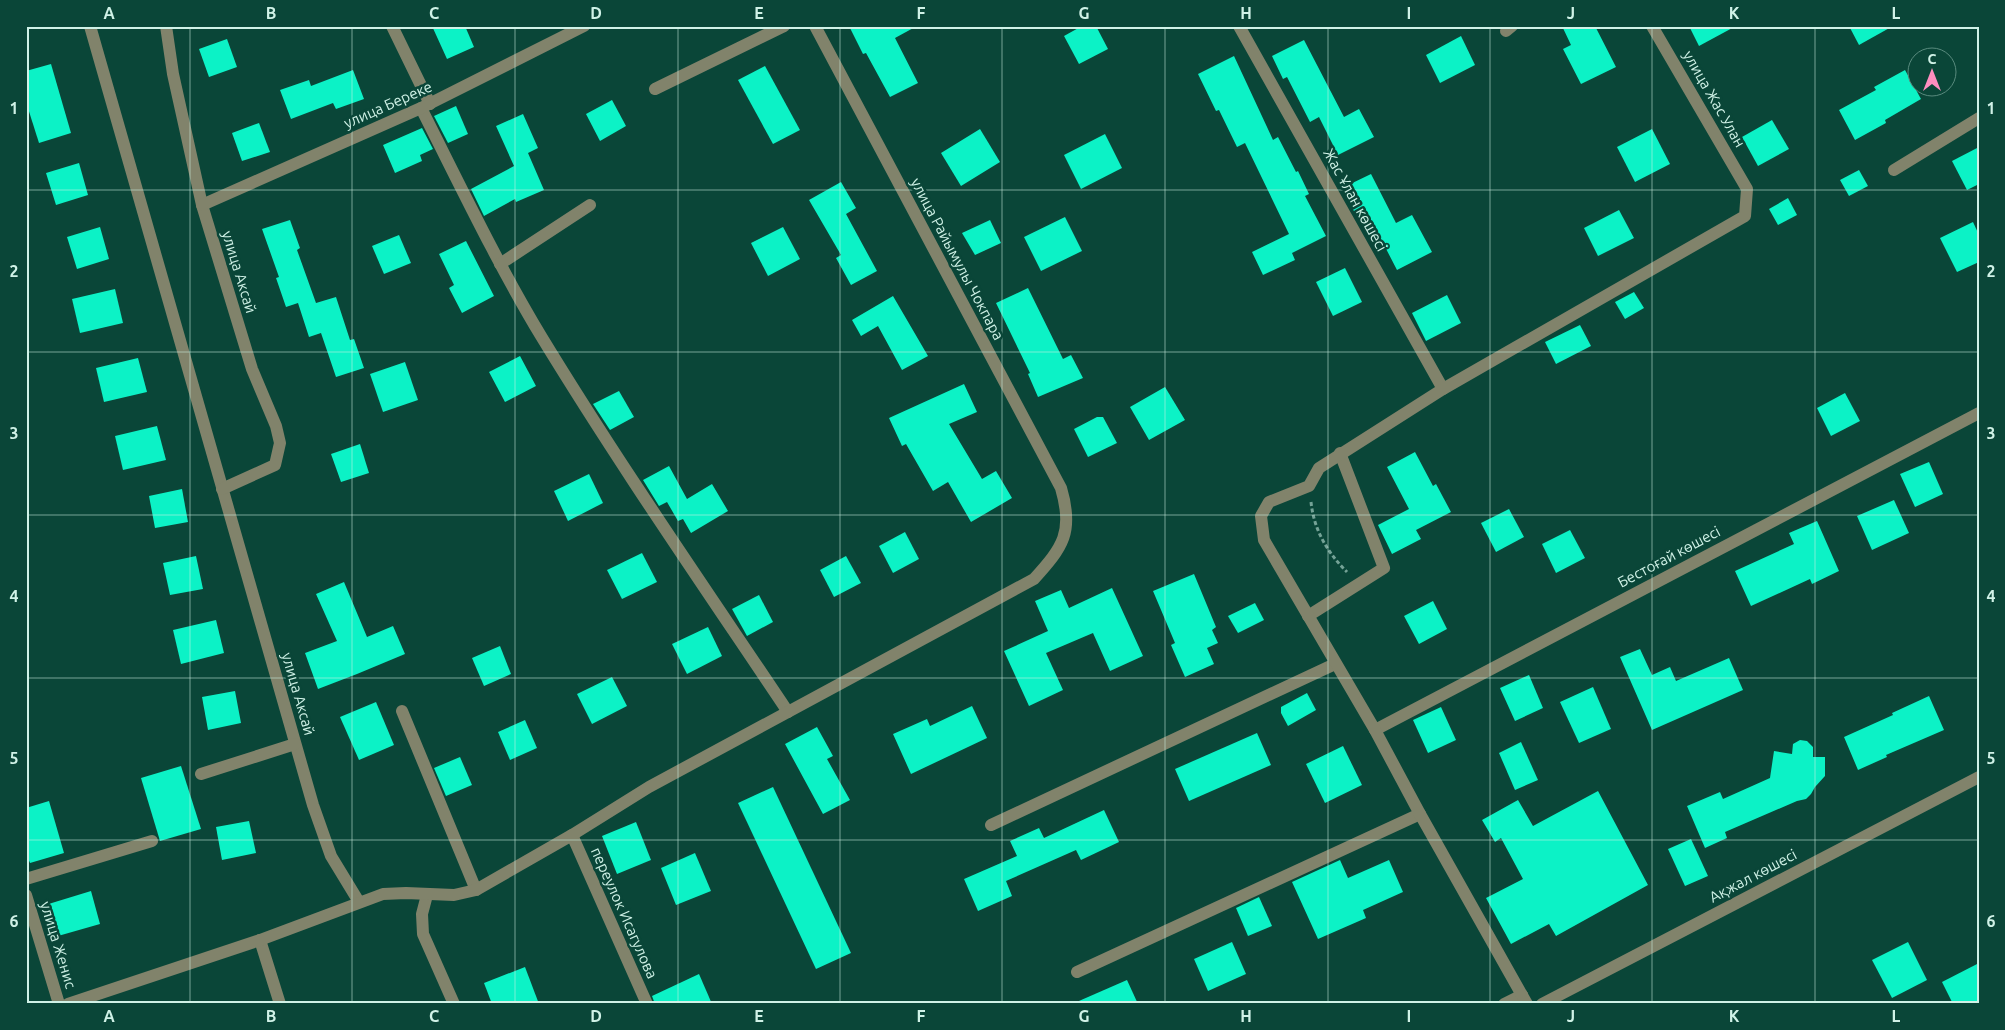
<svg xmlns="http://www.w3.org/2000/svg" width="2005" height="1030" font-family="Ubuntu,sans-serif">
	<rect width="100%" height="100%" fill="#0a4638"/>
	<g fill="#0cf2c6">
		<polygon points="432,26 465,26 474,47 447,59"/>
		<polygon points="849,26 917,26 895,38 918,83 890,97 866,53 863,54"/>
		<polygon points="1082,26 1096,26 1108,49 1079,64 1064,36"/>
		<polygon points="1562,26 1595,26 1616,67 1581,84 1563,49 1571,45"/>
		<polygon points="1689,26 1736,26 1699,46"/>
		<polygon points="1849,26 1893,26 1859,45"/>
		<polygon points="1461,36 1475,65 1440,83 1426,55"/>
		<polygon points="227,39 237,67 209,77 199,49"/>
		<polygon points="1304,40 1344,117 1359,109 1374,137 1338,155 1319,117 1310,122 1287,77 1283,79 1272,56"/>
		<polygon points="1234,56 1273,140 1278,137 1296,172 1298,171 1309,194 1305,196 1326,236 1292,253 1295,260 1263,275 1252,252 1289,234 1245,143 1237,147 1219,110 1216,111 1198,74"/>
		<polygon points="51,64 71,133 39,143 26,102 26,71"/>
		<polygon points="765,66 800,130 773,144 738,80"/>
		<polygon points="353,70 364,99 336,109 333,103 291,119 280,90 309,80 311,86"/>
		<polygon points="1905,70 1921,99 1885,120 1886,123 1855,140 1839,110 1876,90 1874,87"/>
		<polygon points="612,100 626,126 600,141 586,114"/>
		<polygon points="456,106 468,134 448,143 434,116"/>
		<polygon points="523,114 538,148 528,153 544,190 516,202 515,199 484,216 471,189 514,166 496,126"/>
		<polygon points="1772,120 1789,149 1758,166 1742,137"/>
		<polygon points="259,123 270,152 242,161 232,133"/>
		<polygon points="422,128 433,149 420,155 422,161 395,173 383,145"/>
		<polygon points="980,129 1000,162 961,186 941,153"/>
		<polygon points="1652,129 1670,164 1635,182 1617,147"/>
		<polygon points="1105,134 1122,168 1081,189 1064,155"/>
		<polygon points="1979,147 1979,184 1967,190 1952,161"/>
		<polygon points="79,163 88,195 56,205 46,173"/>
		<polygon points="1859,170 1868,186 1849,196 1840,180"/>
		<polygon points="1371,174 1396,223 1412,215 1432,252 1397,270 1367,212 1357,217 1342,188"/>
		<polygon points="841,182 856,208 846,214 877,271 851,285 836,258 841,255 809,200"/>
		<polygon points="1788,198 1797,215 1778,225 1769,209"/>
		<polygon points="1619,210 1634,238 1598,256 1584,228"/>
		<polygon points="1065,217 1082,251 1041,271 1024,237"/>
		<polygon points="290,220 300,248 297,250 316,303 336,297 350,340 354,339 364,368 336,377 321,333 309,337 298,303 286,307 276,278 279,277 262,229"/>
		<polygon points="990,220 1001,243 975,255 962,233"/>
		<polygon points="1973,222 1979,235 1979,262 1957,272 1940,238"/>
		<polygon points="100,227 109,259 77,269 67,237"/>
		<polygon points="783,227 800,259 768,276 751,243"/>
		<polygon points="399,235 411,263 384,274 372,246"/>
		<polygon points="466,241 494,296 462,313 449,288 454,285 439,254"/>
		<polygon points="1345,268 1362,302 1333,316 1316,282"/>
		<polygon points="1028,288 1063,359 1071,355 1083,378 1038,397 1028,374 1030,373 996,303"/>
		<polygon points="115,289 123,323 80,333 72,299"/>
		<polygon points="1634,292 1644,308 1625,319 1615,302"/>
		<polygon points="1447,295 1461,323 1426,341 1412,313"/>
		<polygon points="893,296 928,356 902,370 878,326 861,336 852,320"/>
		<polygon points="1580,325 1591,346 1556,364 1545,342"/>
		<polygon points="520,356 536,386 505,402 489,372"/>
		<polygon points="138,358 147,392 104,402 96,368"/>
		<polygon points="405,362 418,400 383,412 370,374"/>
		<polygon points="964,384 977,412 949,424 982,479 996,471 1012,498 971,522 948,482 933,491 906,444 902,446 889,418"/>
		<polygon points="1165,387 1185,420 1149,440 1130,407"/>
		<polygon points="619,391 634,417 610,430 593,404"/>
		<polygon points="1845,393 1860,421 1831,436 1817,408"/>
		<polygon points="1097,417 1103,417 1117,443 1088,457 1074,429"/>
		<polygon points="157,426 166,460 123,470 115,436"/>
		<polygon points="360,444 369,473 341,482 331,454"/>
		<polygon points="1415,452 1433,486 1436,484 1451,512 1416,530 1421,539 1392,554 1378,525 1409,509 1387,467"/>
		<polygon points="1929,462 1943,494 1915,507 1900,474"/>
		<polygon points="669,466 687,499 712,484 728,511 691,533 683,519 678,521 667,502 659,506 643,480"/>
		<polygon points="589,474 603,503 568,521 554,491"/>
		<polygon points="182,489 188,522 155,528 149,496"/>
		<polygon points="1894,500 1909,533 1872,550 1857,516"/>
		<polygon points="1509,509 1524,537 1496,552 1481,523"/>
		<polygon points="1817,521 1839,571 1812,584 1810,579 1751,606 1735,571 1794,544 1789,533"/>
		<polygon points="1570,530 1585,558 1556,573 1542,544"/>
		<polygon points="905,532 919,559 893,573 879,546"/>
		<polygon points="642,553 657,582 622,599 607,570"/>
		<polygon points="196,556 203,589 170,595 163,563"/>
		<polygon points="846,556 861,583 834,597 820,570"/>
		<polygon points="1194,574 1216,627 1212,630 1218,643 1207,648 1214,664 1185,677 1171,645 1175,643 1153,591"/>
		<polygon points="344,582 367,637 393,626 405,654 357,674 318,689 305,653 337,641 316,594"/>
		<polygon points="1112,588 1143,656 1110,671 1093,633 1046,653 1063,690 1029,706 1004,651 1048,631 1035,601 1061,590 1069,608"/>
		<polygon points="759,595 773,622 747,636 732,609"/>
		<polygon points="1433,601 1447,629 1419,644 1404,616"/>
		<polygon points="1255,603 1264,620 1238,633 1228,616"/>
		<polygon points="216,620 224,653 181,664 173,630"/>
		<polygon points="708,627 722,656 687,674 672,644"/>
		<polygon points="500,646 511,674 484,686 472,658"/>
		<polygon points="1640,649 1652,675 1670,667 1676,681 1729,658 1743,690 1652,730 1620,657"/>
		<polygon points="1529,675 1543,708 1515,721 1500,688"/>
		<polygon points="612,677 627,706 592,724 577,694"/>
		<polygon points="1593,687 1611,729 1579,743 1560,702"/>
		<polygon points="235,691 241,723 208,730 202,697"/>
		<polygon points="1307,693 1316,710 1288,726 1281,713 1281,707"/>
		<polygon points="1929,696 1944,730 1886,755 1887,757 1858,770 1844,737 1893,715 1892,713"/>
		<polygon points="376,702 394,745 359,760 340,717"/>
		<polygon points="972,706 987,738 911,774 893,734 927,719 930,726"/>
		<polygon points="1441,707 1456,740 1428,753 1413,720"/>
		<polygon points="525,720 537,748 510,760 498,732"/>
		<polygon points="817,727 833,756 827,759 850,800 823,814 785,744"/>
		<polygon points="1257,733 1271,765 1189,801 1175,769"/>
		<polygon points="1800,740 1807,741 1813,747 1813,757 1825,757 1825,776 1815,787 1811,794 1806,799 1797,801 1725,832 1727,838 1705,848 1687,806 1720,792 1723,799 1770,778 1774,751 1792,754 1793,744"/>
		<polygon points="1521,742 1538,780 1515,790 1499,753"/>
		<polygon points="1343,746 1362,785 1325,803 1306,764"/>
		<polygon points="460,757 472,785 446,796 434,768"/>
		<polygon points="181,766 201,829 160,841 141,778"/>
		<polygon points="773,787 851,953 816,969 738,803"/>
		<polygon points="1598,791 1648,885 1556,936 1549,924 1511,944 1486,898 1523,879 1501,838 1495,842 1482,820 1518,800 1533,826"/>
		<polygon points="49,801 64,853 30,863 26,853 26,808"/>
		<polygon points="1104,810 1119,842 1081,860 1076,850 1006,881 1012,896 978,911 964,879 1017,856 1010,841 1039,828 1044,838"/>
		<polygon points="249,821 256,853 222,860 216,827"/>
		<polygon points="636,822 651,860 617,874 602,836"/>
		<polygon points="1691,839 1708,876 1685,886 1668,849"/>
		<polygon points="695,853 711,891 676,905 661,868"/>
		<polygon points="1340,860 1348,878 1389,860 1403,892 1363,910 1366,918 1318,939 1292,882"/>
		<polygon points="91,891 100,924 51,938 42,906"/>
		<polygon points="1259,897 1272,926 1248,936 1236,908"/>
		<polygon points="1232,942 1246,974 1208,991 1194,959"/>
		<polygon points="1908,942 1927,980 1892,998 1872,960"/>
		<polygon points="1979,963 1979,1004 1953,1004 1942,982"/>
		<polygon points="525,967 539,1004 492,1004 484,983"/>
		<polygon points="699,974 712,1004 655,1004 652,996"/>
		<polygon points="1127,980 1138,1004 1072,1004"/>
	</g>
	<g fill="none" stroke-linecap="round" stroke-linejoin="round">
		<path stroke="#74a296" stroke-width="3" stroke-dasharray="4 2.5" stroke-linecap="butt" d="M1311,502c3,28 16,50 36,70"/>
		<g stroke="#81836b" stroke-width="12">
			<polyline points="90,26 313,805 331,856 359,902"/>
			<polyline points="166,26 173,74 202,205 252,369 276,426 280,443 275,465 222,489"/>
			<polyline points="392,26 430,104"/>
			<polyline points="1239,26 1443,389"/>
			<polyline points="1506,31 1512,26"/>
			<polyline points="655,89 784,26"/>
			<path d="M421,108c39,77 76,155 120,228 78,128 164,252 247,376"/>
			<polyline points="1894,170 1979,118"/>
			<polyline points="202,205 421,108 584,26"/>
			<polyline points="500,264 590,205"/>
			<polyline points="1308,616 1384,568 1340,453"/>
			<polyline points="402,711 476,890"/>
			<polyline points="1375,730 1979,413"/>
			<polyline points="201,774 295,744"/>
			<polyline points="991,825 1335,664"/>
			<polyline points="572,835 647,1004"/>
			<polyline points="26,879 152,841"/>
			<polyline points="26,895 59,1004"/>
			<polyline points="427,895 422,914 423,934 454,1004"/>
			<polyline points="260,940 280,1004"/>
			<polyline points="1077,972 1420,814"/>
			<path d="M68,1004l192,-64 123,-46 23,-1 48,2 22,-5 96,-55 77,-48 385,-208c29,-32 40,-47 27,-91l-246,-462"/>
			<polyline points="1504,1004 1522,995"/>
			<polyline points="1527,1004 1420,814 1375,730 1264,540 1261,516 1269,502 1309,486 1319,468 1443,389 1745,216 1747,189 1652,26"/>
			<polyline points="1542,1004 1979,777"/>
		</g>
	</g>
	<path fill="none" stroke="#d0f2e7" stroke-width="1" stroke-opacity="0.55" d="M190,26v978M352,26v978M515,26v978M678,26v978M840,26v978M1002,26v978M1165,26v978M1328,26v978M1490,26v978M1652,26v978M1815,26v978M26,190h1953M26,352h1953M26,515h1953M26,678h1953M26,840h1953"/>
	<g text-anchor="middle" stroke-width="5" stroke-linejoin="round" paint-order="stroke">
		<g font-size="15" fill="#d0f2e7" stroke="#0a4638">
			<text transform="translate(1714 99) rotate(60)" y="5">улица Жас Улан</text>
			<text transform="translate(388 105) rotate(-24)" y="5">улица Береке</text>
			<text transform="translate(1355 200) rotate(61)" y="5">Жас Ұлан көшесі</text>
			<text transform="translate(957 259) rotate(62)" y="5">улица Райымулы Чокпара</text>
			<text transform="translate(239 272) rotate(73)" y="5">улица Аксай</text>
			<text transform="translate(1669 557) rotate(-28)" y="5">Бестоғай көшесі</text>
			<text transform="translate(298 694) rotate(74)" y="5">улица Аксай</text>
			<text transform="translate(1753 876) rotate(-28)" y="5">Ақжал көшесі</text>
			<text transform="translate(624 913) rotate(66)" y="5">переулок Исагулова</text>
			<text transform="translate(58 945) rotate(73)" y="5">улица Женис</text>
		</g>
	</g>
	<rect width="2005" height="1030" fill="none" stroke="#0a4638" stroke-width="55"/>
	<g transform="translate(1932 72)"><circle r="24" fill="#0a4638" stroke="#598b7e"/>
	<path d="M0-4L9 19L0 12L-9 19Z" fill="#fd8ebf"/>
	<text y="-8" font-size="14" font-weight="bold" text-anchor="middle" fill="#d0f2e7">С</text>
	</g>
	<rect x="28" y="28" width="1950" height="974" fill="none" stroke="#d0f2e7" stroke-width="2"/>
	<g font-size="16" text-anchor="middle" font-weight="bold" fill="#d0f2e7">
		<text x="109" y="19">A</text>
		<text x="271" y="19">B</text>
		<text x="434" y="19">C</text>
		<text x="596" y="19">D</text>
		<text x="759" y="19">E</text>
		<text x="921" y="19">F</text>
		<text x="1084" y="19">G</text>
		<text x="1246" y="19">H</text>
		<text x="1409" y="19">I</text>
		<text x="1571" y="19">J</text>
		<text x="1734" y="19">K</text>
		<text x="1896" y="19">L</text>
		<text x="14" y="114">1</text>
		<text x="1991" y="114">1</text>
		<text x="14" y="277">2</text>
		<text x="1991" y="277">2</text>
		<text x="14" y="439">3</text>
		<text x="1991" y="439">3</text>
		<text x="14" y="602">4</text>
		<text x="1991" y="602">4</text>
		<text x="14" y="764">5</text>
		<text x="1991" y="764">5</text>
		<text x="14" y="927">6</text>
		<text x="1991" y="927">6</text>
		<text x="109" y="1022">A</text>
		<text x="271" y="1022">B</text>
		<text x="434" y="1022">C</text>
		<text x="596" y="1022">D</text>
		<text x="759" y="1022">E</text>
		<text x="921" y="1022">F</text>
		<text x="1084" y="1022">G</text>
		<text x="1246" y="1022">H</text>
		<text x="1409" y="1022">I</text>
		<text x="1571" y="1022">J</text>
		<text x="1734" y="1022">K</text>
		<text x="1896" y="1022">L</text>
	</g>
</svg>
